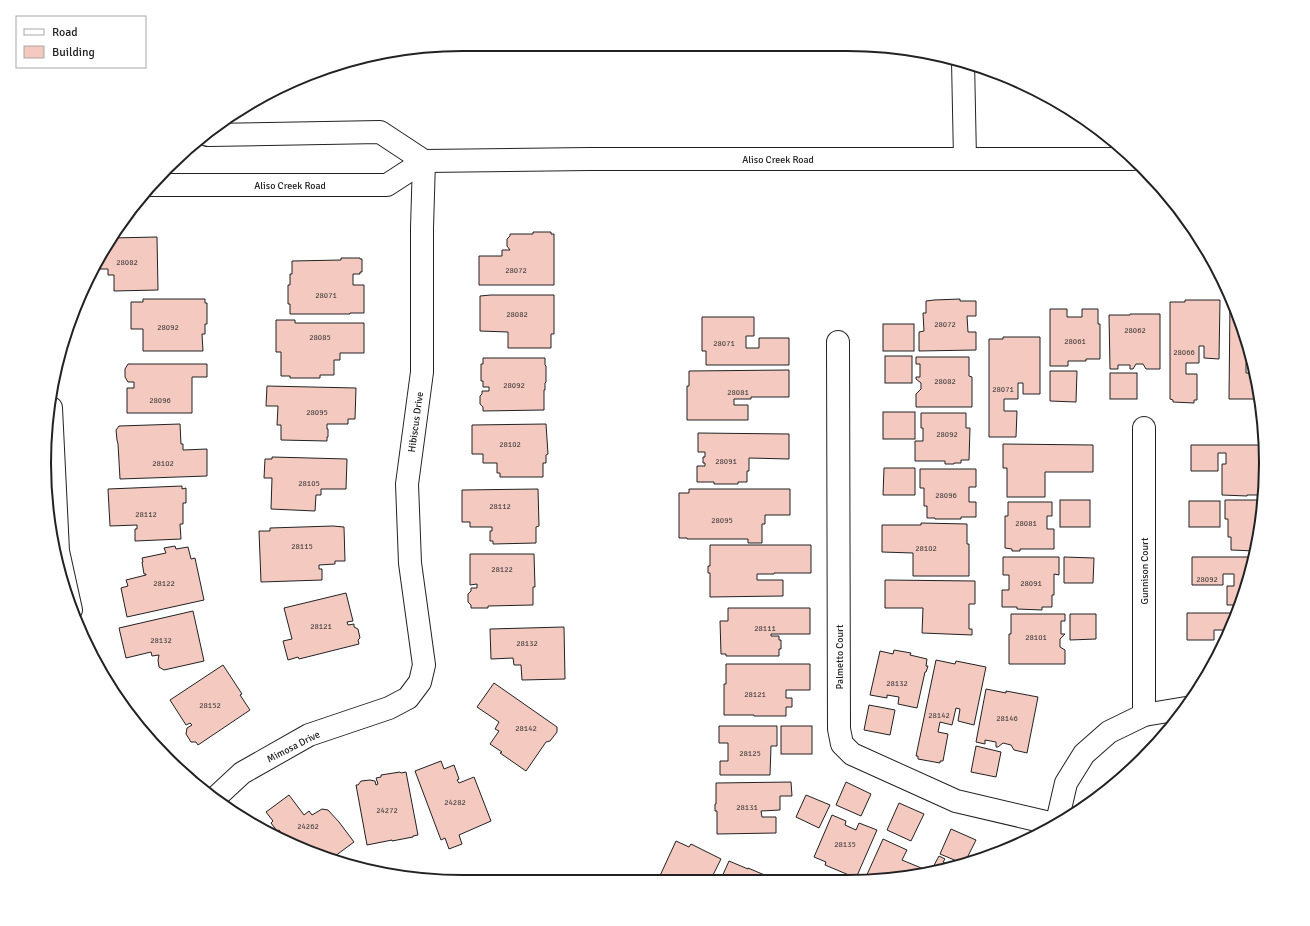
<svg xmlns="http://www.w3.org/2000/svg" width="1310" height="926" font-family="Signika,sans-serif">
	<rect width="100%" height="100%" fill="#fff"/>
	<g fill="#f3c9c0" stroke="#222">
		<polygon points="533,232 551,232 551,234 554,234 554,285 479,285 479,256 502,256 502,250 510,250 507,246 507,239 510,236 510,234 533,234"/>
		<polygon points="157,237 158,290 114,291 114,275 108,275 108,269 92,269 100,253 111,238"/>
		<polygon points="341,258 360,258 360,259 362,259 362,272 360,272 360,274 353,274 353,285 364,285 364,313 350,313 350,314 290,314 290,304 288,304 288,285 290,285 290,274 292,274 292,261 341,260"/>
		<polygon points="491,295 554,295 554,334 551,334 551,348 508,348 508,332 480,331 480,296"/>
		<polygon points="143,299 205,299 205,303 207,303 207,324 205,324 205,334 202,334 203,351 143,351 143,329 131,329 131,302 143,302"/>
		<polygon points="960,299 960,301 976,301 976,316 967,316 968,332 976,332 976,350 919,351 919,332 924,331 923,313 926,313 926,301 934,300"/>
		<polygon points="1185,300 1220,300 1219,359 1204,358 1204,346 1199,346 1199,363 1186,363 1186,374 1197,374 1197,400 1194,400 1194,403 1173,402 1173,400 1170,399 1170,302 1185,302"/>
		<polygon points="1230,301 1232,301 1244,328 1252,363 1246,363 1246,373 1254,373 1256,382 1256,399 1229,399"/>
		<polygon points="1050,309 1067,309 1067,317 1082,317 1082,309 1098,309 1098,324 1100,324 1100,359 1086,359 1086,361 1068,361 1068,366 1050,366"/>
		<polygon points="1130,314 1160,314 1160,369 1146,369 1143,364 1136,364 1133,369 1130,369 1130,365 1118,365 1118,369 1110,369 1109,315 1130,315"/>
		<polygon points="702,317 754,317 754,336 746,336 746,348 759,348 759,338 789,338 789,365 706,365 706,351 702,351"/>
		<polygon points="276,320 295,320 295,323 364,323 364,353 340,353 340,360 334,360 334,375 320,375 320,378 290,378 290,376 281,376 281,352 276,352"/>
		<rect x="883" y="324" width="31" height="27"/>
		<polygon points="1003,337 1040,337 1040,394 1023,394 1023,383 1018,383 1018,399 1004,399 1004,411 1017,411 1016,437 989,437 989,339 1003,339"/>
		<rect x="885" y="356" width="27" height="27"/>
		<polygon points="916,357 969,357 969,376 972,377 972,407 916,407 916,394 921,389 921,383 916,379 916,377 920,377 920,364 916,364"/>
		<polygon points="483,358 545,358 545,365 546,366 546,382 545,383 545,390 544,390 544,410 483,411 483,407 480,404 480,396 482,394 482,391 489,391 489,387 483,387 483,381 481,381 481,364 483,364"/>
		<polygon points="128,364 207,364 207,377 192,377 192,413 127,413 127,388 134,388 134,382 128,382 125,377 125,369"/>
		<polygon points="789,370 789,397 751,397 751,399 734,399 734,405 748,405 748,420 687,420 687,386 689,386 689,371"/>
		<polygon points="1050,371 1077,371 1076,402 1050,401"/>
		<rect x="1110" y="373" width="27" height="26"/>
		<polygon points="267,386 356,388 355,419 348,419 348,424 327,424 327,429 328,429 328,437 327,437 327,441 281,440 281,425 277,425 278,406 266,406"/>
		<rect x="883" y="412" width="32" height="27"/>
		<polygon points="921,413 966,413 966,428 970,428 969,460 961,460 961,463 954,463 954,464 945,464 945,461 915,461 915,441 923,441 923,428 921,428"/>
		<polygon points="180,424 181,444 183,444 183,450 207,449 207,476 120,479 118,444 117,440 116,430 119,426"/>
		<polygon points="546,424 548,454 546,455 546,463 543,463 543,477 500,477 500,473 497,473 497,463 483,463 483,454 472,454 472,425"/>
		<polygon points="698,433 789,434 789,459 749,458 749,471 747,471 747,482 738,482 738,484 714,484 714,482 697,482 697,466 705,466 705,463 703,463 703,457 705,457 705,452 698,452"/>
		<polygon points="1003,444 1093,445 1093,472 1045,472 1045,497 1007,497 1007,468 1003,468"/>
		<polygon points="1191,445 1264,445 1264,495 1247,495 1247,496 1222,495 1222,464 1226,464 1226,453 1218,453 1218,471 1191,471"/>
		<polygon points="272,457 347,459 346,489 321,489 321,495 316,495 315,511 271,509 272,478 264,478 265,459 272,459"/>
		<polygon points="884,468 915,468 915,495 883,495"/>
		<polygon points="920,469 976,469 976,487 969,487 969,502 976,502 976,517 961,517 961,519 935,519 935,518 927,518 927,506 924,506 924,488 920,488"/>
		<polygon points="182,486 182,489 186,488 186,503 183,503 183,524 180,524 181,539 135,541 135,529 137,529 137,525 110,526 108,489"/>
		<polygon points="538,489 539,526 536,527 536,543 493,544 493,541 490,541 490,531 492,531 492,527 470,527 470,522 462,522 462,490"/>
		<polygon points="689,489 790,489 790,515 765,515 765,524 762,524 762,543 748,543 748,539 687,539 687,538 679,538 679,493 689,493"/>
		<rect x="1060" y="500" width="30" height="27"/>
		<polygon points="1225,500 1263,500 1255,551 1231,550 1231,537 1228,537 1228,519 1225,519"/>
		<rect x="1189" y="501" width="31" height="26"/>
		<polygon points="1008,502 1052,502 1052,516 1047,516 1047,529 1054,529 1054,549 1020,549 1020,551 1012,551 1012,549 1005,548 1005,516 1008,516"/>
		<polygon points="921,523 967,524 967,544 969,544 969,576 913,576 913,553 882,552 882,525 921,525"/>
		<polygon points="333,526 344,527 345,561 335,561 335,564 319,565 319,569 322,569 322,580 261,582 259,531 270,531 270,528"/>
		<polygon points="710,545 811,545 811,573 774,573 774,574 757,574 757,580 783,580 783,596 710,597 710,573 708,573 708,566 710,566"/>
		<polygon points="175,546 176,549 188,547 191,559 195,558 204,600 127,617 121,588 128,586 126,580 146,575 146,574 144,574 142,562 143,562 142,558 166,553 164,548"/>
		<polygon points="470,554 534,554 535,587 533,587 533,605 488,606 488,608 471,608 471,605 468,602 468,594 471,591 471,588 477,588 477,584 470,585"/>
		<polygon points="1003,557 1059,557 1059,575 1054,574 1054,595 1052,595 1052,607 1042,607 1042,610 1017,609 1017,607 1002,607 1002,590 1009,590 1009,575 1003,575"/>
		<polygon points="1064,557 1094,558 1093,583 1064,583"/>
		<polygon points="1192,557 1254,557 1252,571 1239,605 1227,605 1227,586 1234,586 1234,574 1223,574 1223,585 1192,585"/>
		<polygon points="885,580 975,581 975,604 969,604 969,629 972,629 972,635 922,633 923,608 885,608"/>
		<polygon points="346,593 353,621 347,622 348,625 354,624 354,627 358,629 360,638 358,640 359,644 299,659 298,657 288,660 283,641 292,639 284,608"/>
		<polygon points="728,608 810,608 810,634 771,634 771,636 779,636 779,640 781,640 781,649 779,649 779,656 726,656 726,654 721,654 720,621 728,621"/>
		<polygon points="193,611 204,661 164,670 159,667 158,660 159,655 152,656 151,652 126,658 119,628"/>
		<polygon points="1187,613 1236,613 1225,643 1224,643 1224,630 1214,630 1214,640 1187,640"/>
		<polygon points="1011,614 1065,614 1065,621 1061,621 1061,634 1065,634 1060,639 1060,647 1065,650 1065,664 1009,664 1009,634 1011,634"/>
		<polygon points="1070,614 1096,614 1096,639 1070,640"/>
		<polygon points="564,627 565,679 522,680 521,665 514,665 513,658 491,659 490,629"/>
		<polygon points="894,650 911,653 910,655 927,659 926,666 928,666 926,672 925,672 917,708 898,704 899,697 887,695 887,698 870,695 880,651 893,654"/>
		<polygon points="936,660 955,664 956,661 986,667 974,725 958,721 960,709 956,708 952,725 940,722 938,732 948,734 943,761 940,761 940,763 918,759 918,756 916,756"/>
		<polygon points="726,664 810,664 810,690 786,690 786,698 792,698 792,707 786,707 786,716 754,716 754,715 724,715 724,684 726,684"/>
		<polygon points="223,665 242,694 240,695 250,710 198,745 196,742 191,742 186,734 187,728 192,725 190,723 186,725 170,700"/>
		<polygon points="494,683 557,727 557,732 550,741 546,742 526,771 500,753 502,752 490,744 499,731 495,729 499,722 477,707"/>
		<polygon points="986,689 1006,693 1006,691 1038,697 1027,753 1014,750 1011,745 1003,743 998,747 996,747 996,742 985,740 985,744 976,742"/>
		<polygon points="869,705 895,710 890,735 864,730"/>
		<polygon points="719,726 777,726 777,746 771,746 770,775 720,775 720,761 728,761 728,743 719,743"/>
		<rect x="781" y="726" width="31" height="28"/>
		<polygon points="976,746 1001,752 996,777 971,772"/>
		<polygon points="441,761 444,769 454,765 459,779 457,780 459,783 474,777 491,821 459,835 462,844 449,849 445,838 441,840 415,771"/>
		<polygon points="400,772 401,773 406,772 418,835 413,836 413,837 392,841 392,840 367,845 356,785 358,785 361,781 370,780 375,781 376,785 378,784 376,778 381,777 381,775"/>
		<polygon points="791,782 792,796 780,796 780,810 761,811 762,817 776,817 776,833 717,834 717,811 715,811 715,804 716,804 716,783"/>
		<polygon points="846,782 871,794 861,816 836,805"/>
		<polygon points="289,795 304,815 309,811 312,815 322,809 328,810 339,822 354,842 331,859 289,843 279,830 277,831 271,823 273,821 266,812"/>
		<polygon points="806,795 830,805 819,828 796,817"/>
		<polygon points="899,803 924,814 911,841 887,830"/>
		<polygon points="832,815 846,821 845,825 856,830 859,823 877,830 856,878 825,865 826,862 814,857"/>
		<polygon points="951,829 976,840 964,864 940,854"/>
		<polygon points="883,839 907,850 902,860 926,870 924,873 902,878 865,879"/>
		<polygon points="676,841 689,847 691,844 721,859 711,879 658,880"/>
		<polygon points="939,856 945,859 943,862 952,867 931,871"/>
		<polygon points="729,861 748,869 748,868 774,879 721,879"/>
	</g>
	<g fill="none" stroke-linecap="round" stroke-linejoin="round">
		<defs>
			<g id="street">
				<polyline points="963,61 965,159"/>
				<polyline points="838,342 839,729 842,744 852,754 956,801 1054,824"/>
				<polyline points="51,408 58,551 71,610"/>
				<polyline points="1144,428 1144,715"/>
				<polyline points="214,799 242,773 309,735 389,708 408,698 420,682 424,665 410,563 407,484 422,372 422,228 424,161"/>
				<polyline points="1057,822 1066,783 1084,754 1109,732 1144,715 1186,708"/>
			</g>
			<g id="primary">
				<polyline points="208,135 380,132 424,161"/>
				<polyline points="149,185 387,185 424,161 589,159 1133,159"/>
			</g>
		</defs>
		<use href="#street" stroke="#222" stroke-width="24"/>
		<use href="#primary" stroke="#222" stroke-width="24"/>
		<use href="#street" stroke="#fff" stroke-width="22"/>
		<use href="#primary" stroke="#fff" stroke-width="22"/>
	</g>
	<g text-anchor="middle" stroke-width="3" stroke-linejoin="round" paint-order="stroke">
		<g font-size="8" fill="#564c4a">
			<text x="127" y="265">28082</text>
			<text x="516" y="273">28072</text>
			<text x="326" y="298">28071</text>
			<text x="517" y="317">28082</text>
			<text x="945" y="327">28072</text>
			<text x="168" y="330">28092</text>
			<text x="1135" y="333">28062</text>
			<text x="320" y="340">28085</text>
			<text x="1075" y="344">28061</text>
			<text x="724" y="346">28071</text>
			<text x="1184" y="355">28066</text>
			<text x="945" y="384">28082</text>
			<text x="514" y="388">28092</text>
			<text x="1003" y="392">28071</text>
			<text x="738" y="395">28081</text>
			<text x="160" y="403">28096</text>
			<text x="317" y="415">28095</text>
			<text x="947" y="437">28092</text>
			<text x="510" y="447">28102</text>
			<text x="726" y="464">28091</text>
			<text x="163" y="466">28102</text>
			<text x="309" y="486">28105</text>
			<text x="946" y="498">28096</text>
			<text x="500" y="509">28112</text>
			<text x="146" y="517">28112</text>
			<text x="722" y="523">28095</text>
			<text x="1026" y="526">28081</text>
			<text x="302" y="549">28115</text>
			<text x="926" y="551">28102</text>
			<text x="502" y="572">28122</text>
			<text x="1207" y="582">28092</text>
			<text x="164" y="586">28122</text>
			<text x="1031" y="586">28091</text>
			<text x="321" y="629">28121</text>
			<text x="765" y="631">28111</text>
			<text x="1036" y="640">28101</text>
			<text x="161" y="643">28132</text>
			<text x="527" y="646">28132</text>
			<text x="897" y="686">28132</text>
			<text x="755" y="697">28121</text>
			<text x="210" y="708">28152</text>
			<text x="939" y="718">28142</text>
			<text x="1007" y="721">28146</text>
			<text x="526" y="731">28142</text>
			<text x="750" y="756">28125</text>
			<text x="455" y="805">24282</text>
			<text x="747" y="810">28131</text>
			<text x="387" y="813">24272</text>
			<text x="308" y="829">24262</text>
			<text x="845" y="847">28135</text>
		</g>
		<g font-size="10" fill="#222" stroke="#fff">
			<text x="778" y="163">Aliso Creek Road</text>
			<text x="290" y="189">Aliso Creek Road</text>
			<text transform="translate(415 422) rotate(-82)" y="4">Hibiscus Drive</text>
			<text transform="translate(1144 571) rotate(-90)" y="4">Gunnison Court</text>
			<text transform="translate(839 657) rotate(-90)" y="4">Palmetto Court</text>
			<text transform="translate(293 746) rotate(-27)" y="4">Mimosa Drive</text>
		</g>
	</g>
	<path d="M0 0H1310V926H0ZM463 51H847A412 412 0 0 1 1259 463V463A412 412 0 0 1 847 875H463A412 412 0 0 1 51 463V463A412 412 0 0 1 463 51Z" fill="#fff" fill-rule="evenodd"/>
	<path fill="none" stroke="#222" stroke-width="2" d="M463 51H847A412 412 0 0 1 1259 463V463A412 412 0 0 1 847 875H463A412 412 0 0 1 51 463V463A412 412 0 0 1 463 51Z"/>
	<rect x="16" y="16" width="130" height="52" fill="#ffffff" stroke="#a7a7a7"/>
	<rect x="24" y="29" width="20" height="6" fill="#ffffff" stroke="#a7a7a7"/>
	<text x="52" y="36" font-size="12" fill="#222222">Road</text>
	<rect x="24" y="46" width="20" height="12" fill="#f3c9c0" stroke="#a7a7a7"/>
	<text x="52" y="56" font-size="12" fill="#222222">Building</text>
</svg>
